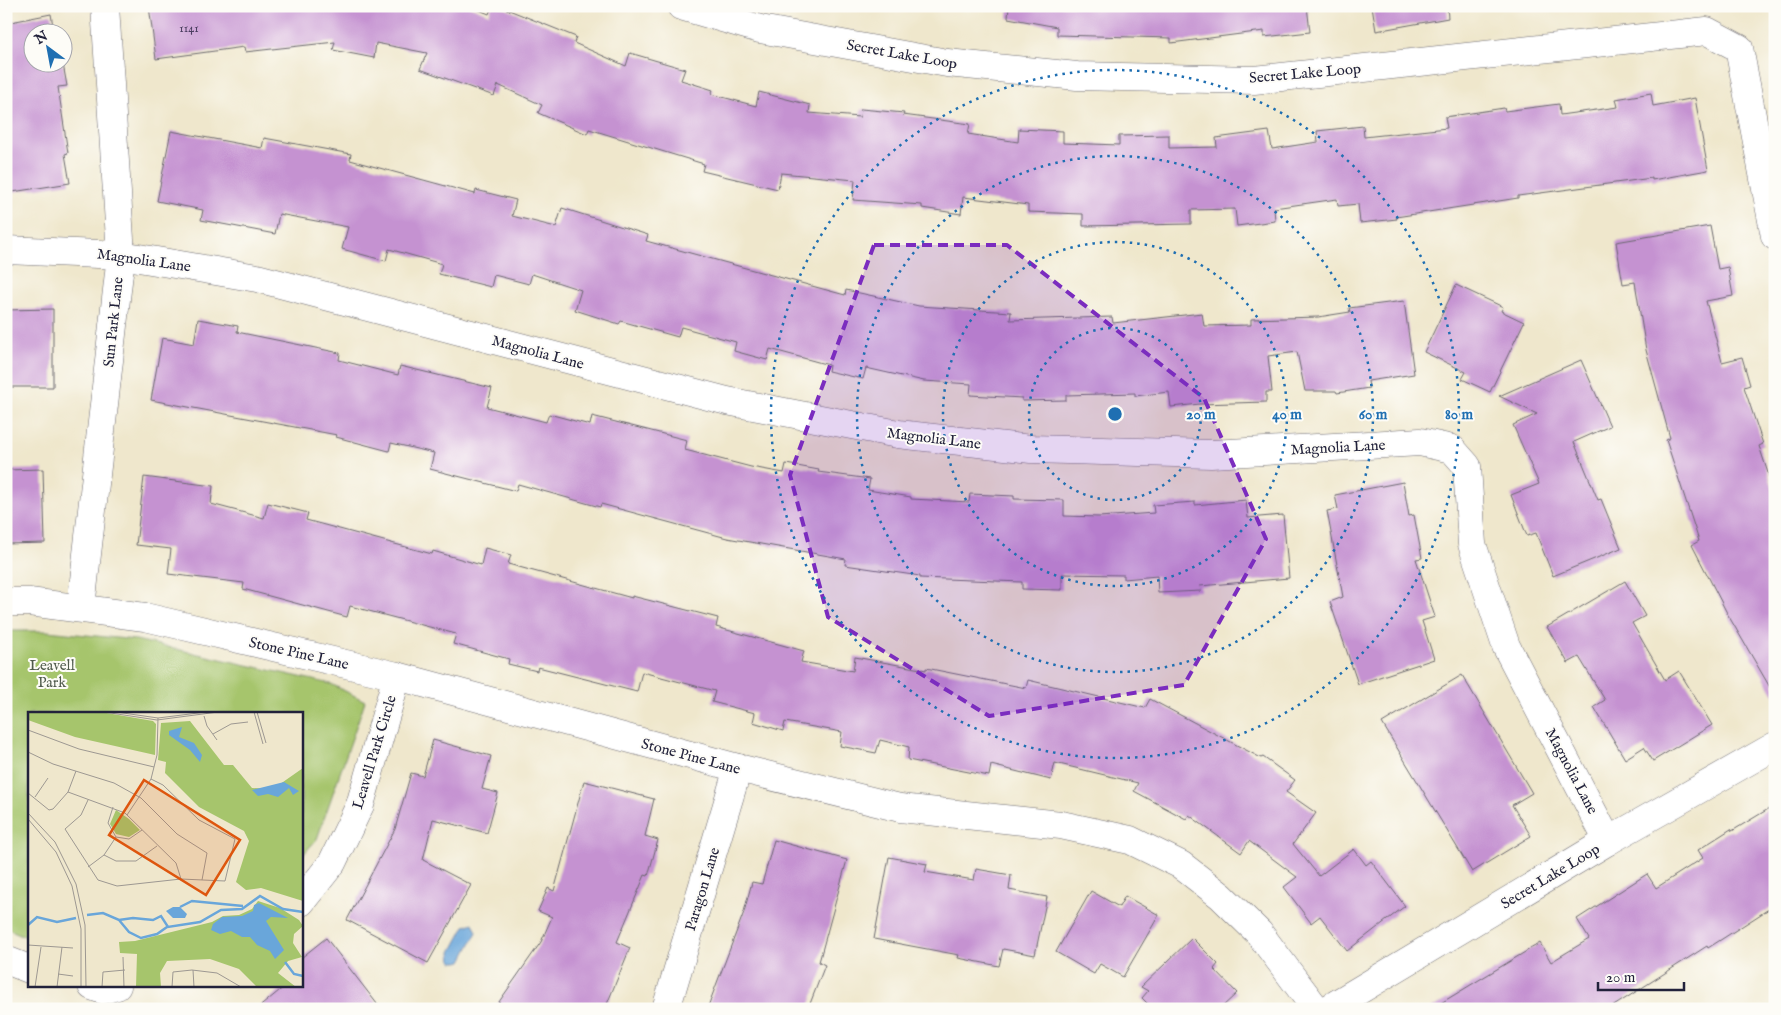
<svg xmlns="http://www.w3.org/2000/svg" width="1781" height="1015" font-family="'IM FELL English',serif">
	<rect width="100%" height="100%" fill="#fdfcf7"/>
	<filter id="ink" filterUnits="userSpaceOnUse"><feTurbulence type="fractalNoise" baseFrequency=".02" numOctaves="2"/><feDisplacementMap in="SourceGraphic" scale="10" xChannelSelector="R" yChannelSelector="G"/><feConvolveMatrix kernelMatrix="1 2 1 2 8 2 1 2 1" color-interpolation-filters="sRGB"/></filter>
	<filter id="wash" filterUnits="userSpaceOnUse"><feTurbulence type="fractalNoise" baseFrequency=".0096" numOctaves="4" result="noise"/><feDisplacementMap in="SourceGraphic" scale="20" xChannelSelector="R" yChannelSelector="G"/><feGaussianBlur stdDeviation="1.12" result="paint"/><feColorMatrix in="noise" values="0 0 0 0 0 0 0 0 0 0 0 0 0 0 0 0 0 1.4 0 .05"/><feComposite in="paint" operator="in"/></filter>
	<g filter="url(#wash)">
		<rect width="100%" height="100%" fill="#efe7cc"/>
		<polygon fill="#a6c56c" stroke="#647454" points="6,631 47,631 136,640 331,684 365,701 317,839 301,857 301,714 29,714 29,938 6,928"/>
		<polygon fill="#69a6da" stroke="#46648a" points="473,923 477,932 462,961 458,962 452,962 451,952 465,926"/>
		<g id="blocks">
			<g fill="#c592d1">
				<polygon points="149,6 469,6 489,14 492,6 499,6 576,37 574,43 626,66 630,53 685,69 681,80 713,90 711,94 756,106 759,92 810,105 809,113 860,117 861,109 904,113 903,115 970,124 968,134 1018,142 1019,129 1063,131 1063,143 1119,145 1119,136 1169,135 1169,148 1217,147 1216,138 1269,131 1272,149 1318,142 1317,131 1363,126 1364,137 1447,128 1445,117 1504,108 1505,111 1559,104 1560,115 1618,107 1616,99 1651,93 1653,106 1695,98 1708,170 1652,180 1652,178 1518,196 1518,198 1396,217 1397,219 1360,223 1358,204 1338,206 1337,199 1274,208 1275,221 1237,226 1235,209 1191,210 1191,224 1083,226 1083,214 1028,212 1028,205 963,197 961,214 922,208 922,205 853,200 855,180 781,173 778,189 702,171 704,164 589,129 587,134 538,113 542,105 498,85 494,96 420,69 427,53 376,43 374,58 333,50 335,42 245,52 244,47 156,59"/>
				<polygon points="1009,6 1307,6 1310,32 1264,37 1264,31 1171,43 1171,38 1057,35 1057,27 1008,18"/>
				<polygon points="1372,6 1447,6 1448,18 1376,31"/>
				<polygon points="51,14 54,32 32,32 32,62 60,62 61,65 63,64 67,86 58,87 68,153 65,154 70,183 6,193 6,23"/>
				<polygon points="171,131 262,148 264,138 351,154 350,160 475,194 476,190 516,200 512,216 556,227 562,208 648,235 646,241 845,295 846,290 919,306 1011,312 1010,320 1112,317 1113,323 1202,313 1204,326 1251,325 1251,319 1318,317 1350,312 1349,308 1404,301 1414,374 1368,381 1369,388 1337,393 1336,391 1305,391 1297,352 1268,356 1272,392 1266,392 1266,402 1200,404 1171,407 1169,392 1135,396 1135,393 1066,395 1066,400 1022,401 1022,398 970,395 971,384 924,381 866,368 863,379 828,371 829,365 770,349 767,360 734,351 736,342 681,327 678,337 621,321 619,324 575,310 581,290 532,274 529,284 494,275 491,287 439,274 442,264 389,249 386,261 342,249 348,227 279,214 275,234 201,220 203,210 157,201"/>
				<polygon points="1710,226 1718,269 1728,267 1733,296 1706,301 1722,362 1742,357 1750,385 1744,387 1763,444 1759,446 1775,494 1775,696 1728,615 1692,545 1699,541 1666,440 1670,438 1646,350 1635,282 1623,284 1616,242"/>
				<polygon points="1456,285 1503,307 1501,311 1524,322 1490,392 1462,379 1466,372 1424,352"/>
				<polygon points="53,309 53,387 6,387 6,310"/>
				<polygon points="198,319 238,326 237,332 340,353 339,360 398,375 400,366 492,388 487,407 546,422 549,414 590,425 592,416 687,440 685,450 751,467 784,473 786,464 819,470 818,472 870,479 868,490 911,497 911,499 969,502 970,494 1014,496 1014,499 1064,500 1064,516 1099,517 1154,513 1153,505 1195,502 1195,505 1246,500 1248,518 1283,515 1289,578 1200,586 1201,591 1158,593 1157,576 1124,579 1124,575 1062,574 1062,590 1022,589 1022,582 920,578 920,576 845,565 846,559 727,538 601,504 600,507 518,484 516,491 430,469 434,453 391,443 389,451 336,437 337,435 151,400 162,338 194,344"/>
				<polygon points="1581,360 1610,426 1574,442 1598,500 1601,499 1621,548 1553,576 1536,533 1527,536 1511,495 1539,484 1513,425 1537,414 1499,396"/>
				<polygon points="43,469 45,543 6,544 6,470"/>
				<polygon points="144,477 213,486 211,504 264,518 268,503 308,513 306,520 432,554 433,551 481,565 485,548 511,555 508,564 632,598 632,596 718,618 716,627 804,651 801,662 853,671 855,657 926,670 926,668 1026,688 1028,680 1145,708 1150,699 1261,758 1263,757 1295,780 1286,792 1316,813 1293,844 1319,876 1354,849 1366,865 1371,861 1405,906 1347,951 1320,916 1311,923 1284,887 1297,877 1249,841 1241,853 1189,815 1186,819 1134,791 1138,783 1055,763 1051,780 991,765 989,776 908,760 909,747 880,740 876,753 840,746 842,732 785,722 783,731 753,722 755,713 712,702 715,691 642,672 637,692 538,667 537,671 508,664 509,659 453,644 456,634 350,606 347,617 243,589 244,583 168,574 171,549 136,545"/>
				<polygon points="1403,482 1409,516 1414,515 1422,558 1416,559 1435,617 1422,621 1434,659 1358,684 1330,602 1343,597 1327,511 1338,509 1335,495"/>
				<polygon points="1625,581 1645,616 1632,623 1665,680 1679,671 1712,725 1653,761 1644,747 1625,759 1594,707 1605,700 1579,657 1568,663 1547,627"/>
				<polygon points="1462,675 1532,793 1512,805 1531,836 1472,872 1382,723"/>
				<polygon points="433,740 491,756 482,789 498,793 487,833 433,819 423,860 471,885 428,963 347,920 395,829 411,773 423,776"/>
				<polygon points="584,781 654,799 645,836 658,840 648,876 645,875 617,942 630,948 605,1009 494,1009 541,942 552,917 538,911 548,888 554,891"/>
				<polygon points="1775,805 1775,905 1708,948 1707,946 1609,1009 1431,1009 1540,943 1551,962 1589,939 1577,919 1647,874 1656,888 1703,858 1698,850 1731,829 1732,831"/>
				<polygon points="774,840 847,860 819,962 825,965 808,1009 707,1009 744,912 752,882 762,884"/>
				<polygon points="889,857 927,864 925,872 974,880 976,869 1011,875 1009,890 1047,897 1035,955 1003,949 999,966 958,958 959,955 874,939"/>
				<polygon points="1091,891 1119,907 1125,896 1159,915 1123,977 1100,964 1094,974 1056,952"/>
				<polygon points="326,938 381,1009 257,1009 285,986 301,986 301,958"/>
				<polygon points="1192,938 1218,964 1214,969 1237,993 1220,1009 1153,1009 1142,998 1148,991 1141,987"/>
			</g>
		</g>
	</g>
	<g filter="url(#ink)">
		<use href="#blocks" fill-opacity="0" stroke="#6a676e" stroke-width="1"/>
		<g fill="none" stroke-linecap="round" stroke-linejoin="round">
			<defs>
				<g id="minor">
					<polyline points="681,6 760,29 947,63 1077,76 1254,80 1707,31 1739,48 1775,236"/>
					<polyline points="6,250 121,255 257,278 727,401 898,434 1031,449 1211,454 1420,442 1452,449 1467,466 1472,544 1506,646 1608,841"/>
					<polyline points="6,602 29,602 145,617 397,676 738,768 900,808 1061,825 1130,840 1181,865 1221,896 1259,933 1316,1009"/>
					<polyline points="81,607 121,255 105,6"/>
					<polyline points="301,902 332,863 360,805 397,676"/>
					<polyline points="6,960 29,969"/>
					<polyline points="92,986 103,990 117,986"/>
					<polyline points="666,1009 738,768"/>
					<polyline points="1328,1009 1608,841 1775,746"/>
				</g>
			</defs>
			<use href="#minor" stroke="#6a676e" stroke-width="29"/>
			<use href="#minor" stroke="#fff" stroke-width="28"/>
		</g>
	</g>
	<path fill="#7b2cbf" fill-opacity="0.2" stroke="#7b2cbf" stroke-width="4" stroke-dasharray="10 6" stroke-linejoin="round" d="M874,245h133l197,153 62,141 -82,146 -195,31 -161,-99 -38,-142z"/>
	<g fill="none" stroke="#1f6fb2" stroke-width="2.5" stroke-dasharray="2.5 5">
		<circle cx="1115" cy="414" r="86"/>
		<circle cx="1115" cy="414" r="172"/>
		<circle cx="1115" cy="414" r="258"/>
		<circle cx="1115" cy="414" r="344"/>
	</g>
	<g text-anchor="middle" stroke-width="4" stroke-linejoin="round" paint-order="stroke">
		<g font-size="12" fill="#4b3e60">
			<text x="189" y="32">1141</text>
		</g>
		<g font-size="15" fill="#22223b" stroke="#fdfcf7">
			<text transform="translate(902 54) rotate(10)" y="5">Secret Lake Loop</text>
			<text transform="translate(1305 73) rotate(-5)" y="5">Secret Lake Loop</text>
			<text transform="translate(144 260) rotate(8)" y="5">Magnolia Lane</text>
			<text transform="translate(113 322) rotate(-84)" y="5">Sun Park Lane</text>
			<text transform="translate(538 352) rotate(15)" y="5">Magnolia Lane</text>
			<text transform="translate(934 438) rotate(7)" y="5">Magnolia Lane</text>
			<text transform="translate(1338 447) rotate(-3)" y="5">Magnolia Lane</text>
			<text transform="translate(299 653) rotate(13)" y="5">Stone Pine Lane</text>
			<text transform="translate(374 752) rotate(-73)" y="5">Leavell Park Circle</text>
			<text transform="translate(691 756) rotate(15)" y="5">Stone Pine Lane</text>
			<text transform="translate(1572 771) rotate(62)" y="5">Magnolia Lane</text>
			<text transform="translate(1550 876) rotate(-31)" y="5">Secret Lake Loop</text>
			<text transform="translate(702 889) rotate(-73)" y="5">Paragon Lane</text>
		</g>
		<g font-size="15" fill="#505b4c" stroke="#fdfcf7">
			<text x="52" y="670">Leavell<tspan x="52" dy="17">Park</tspan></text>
		</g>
	</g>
	<g transform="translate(28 712)">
		<rect width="275" height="275" fill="#efe7cc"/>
		<path d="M0,0h73l52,9 3,3 -1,31 -80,-18 -47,-17zM162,9l34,44h9l19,23 21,1 30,-21v133l-42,-13 -15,2 -10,-8 13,-41 -5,-10 -45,-24 -34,-34 1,-11 -8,-2 3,-37zM88,98l13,9 11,11 -11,7 -13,-3 -6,-10zM230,189l22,7 19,12 4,6 -9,8 -1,9 9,14 -14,4 -10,12 18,14h-39l-18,-18 -29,-10 -43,2 -7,12 1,14h-25l1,-33 -17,-1 -1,-11 16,-1 77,-19 11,-6 16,-1 13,-6z" fill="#a6c56c"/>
		<path d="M154,15l-3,10 15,6 8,12 -2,7 -10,-12 -21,-15v-4zM256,70l15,9 -6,4 -4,-7 -11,9 -10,-3 -10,2 -6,-6zM231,191l29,15 -17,-1 -5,4 18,29 -9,9 -5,-8 -13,-6 -7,-8h-8l-11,-6 -11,3 -9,-4 2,-6 9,-7 20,-1 11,-5 1,-6zM145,195h7l7,7 -2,4h-12l-7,-7z" fill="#69a6da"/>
		<path fill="none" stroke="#69a6da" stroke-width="2.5" d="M152,195l12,-6 51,5M59,203l16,-2 16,7 14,-2 20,2 8,-4 7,11 32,-5 21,-12 21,-1 18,-13 23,13 20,3M91,208l10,12 12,6 16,-4 10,-7M0,213l9,-8 20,5 19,-4M257,250l9,12 9,2"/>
		<path fill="none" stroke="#9d9892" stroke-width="1" d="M76,0l53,8 61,-8M88,0l42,6 48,-6M226,0l9,32M229,0l9,31M176,4l3,10 10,14M0,18l51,19 75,18M185,22l18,-10 17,-2M0,40l25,12 61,19 27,15 36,36 30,19 -5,27M40,80l57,21 51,50 5,16M0,81l21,17 4,-1 15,-17 8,-21M7,85l13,-19M60,88l-7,15 -16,14 33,51 19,6 64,-7 44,2 10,-42 -36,-19 -36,-35 -12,-6M85,95l-5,16 8,14 13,2 13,-9M0,101l27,29 21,42 9,41 1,62M99,103l24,-36 6,-24 1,-37M0,107l28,33 16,34 9,43v58M76,143l12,6h20l21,-15M60,155l16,-12 12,-18M0,233l45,3M95,245l1,30M165,258l1,17M30,262l15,2M7,275l6,-40M29,275l5,-40M74,275l1,-15 22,-2M144,275l1,-15 19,-2 25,3 24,14"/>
		<path fill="#de560e" fill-opacity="0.15" stroke="#de560e" stroke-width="2.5" d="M116,68l96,60 -34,55 -97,-60z"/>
		<rect width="275" height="275" fill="none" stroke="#22223b" stroke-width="2.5"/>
	</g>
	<circle cx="1115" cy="414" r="8" fill="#1f6fb2" stroke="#fdfcf7" stroke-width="2.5"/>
	<g font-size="15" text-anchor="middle" font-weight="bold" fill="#1f6fb2" stroke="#fdfcf7" stroke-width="4" stroke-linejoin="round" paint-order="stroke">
		<text x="1201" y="419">20 m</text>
		<text x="1287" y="419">40 m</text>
		<text x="1373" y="419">60 m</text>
		<text x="1459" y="419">80 m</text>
	</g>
	<rect width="1781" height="1015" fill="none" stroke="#fdfcf7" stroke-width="25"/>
	<g transform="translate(48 48) rotate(328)"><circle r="24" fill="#fdfcf7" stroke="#a5a5ac"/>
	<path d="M0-4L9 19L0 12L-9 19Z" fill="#1f6fb2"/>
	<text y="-8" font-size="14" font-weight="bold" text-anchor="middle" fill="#22223b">N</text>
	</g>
	<path d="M1598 982v8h86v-8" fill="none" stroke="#22223b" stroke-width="2.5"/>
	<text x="1606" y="982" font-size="15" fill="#22223b" stroke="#fdfcf7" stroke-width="4" paint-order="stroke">20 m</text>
</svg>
